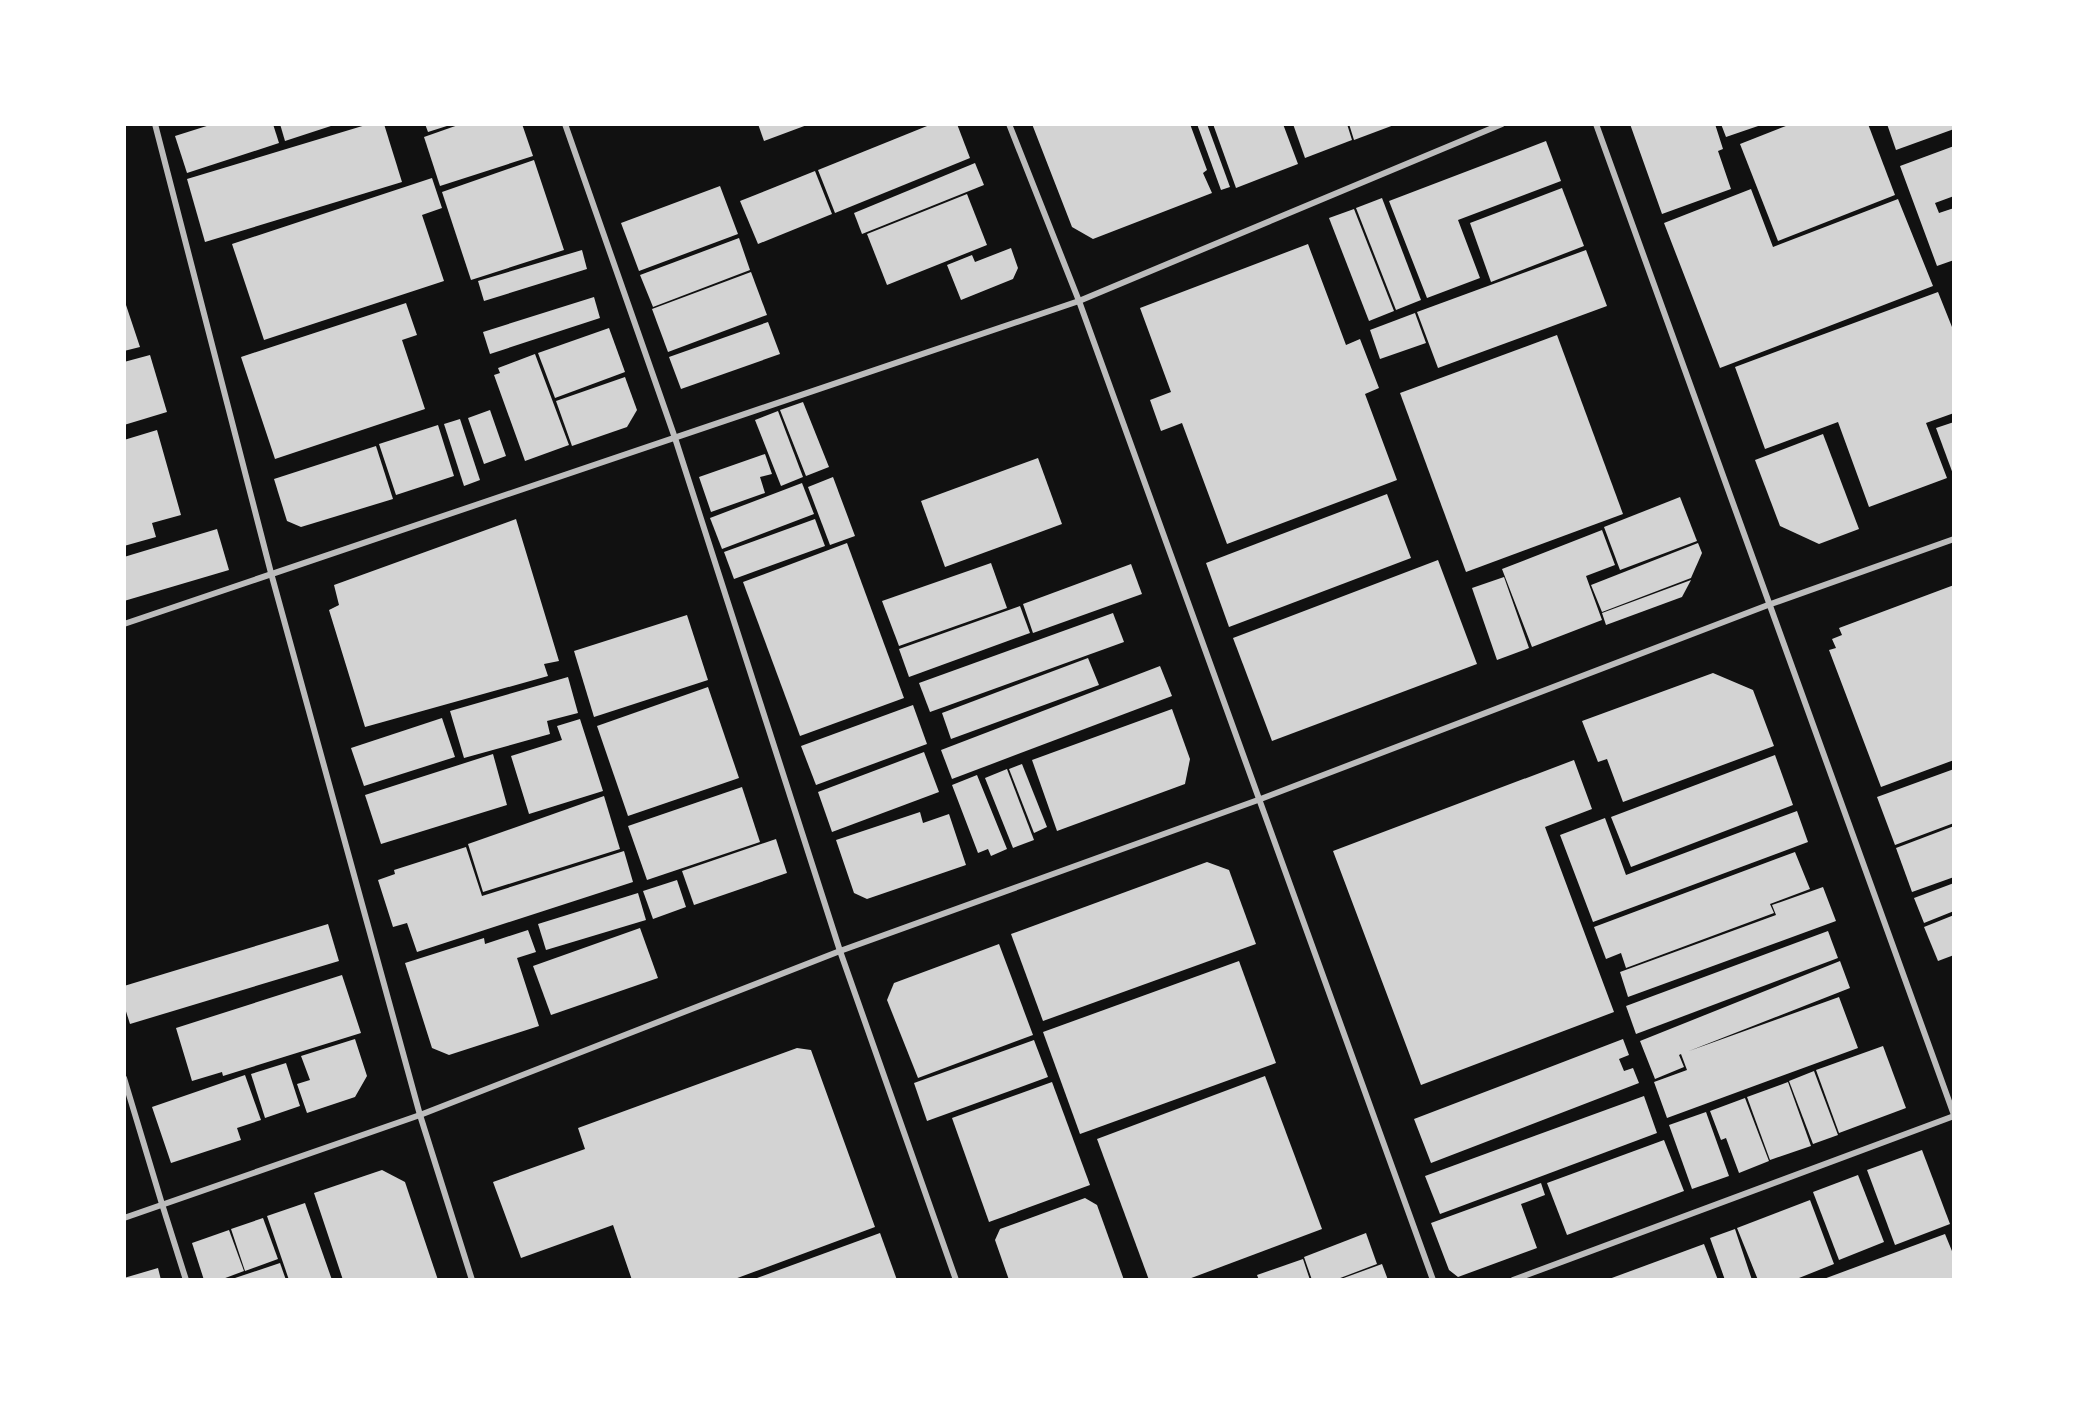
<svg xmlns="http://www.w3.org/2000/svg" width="2078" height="1404" font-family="Inter,sans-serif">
	<rect width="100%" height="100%" fill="#111"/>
	<g fill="#d3d3d3">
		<polygon points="213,124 273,124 279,143 187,173 175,136"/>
		<polygon points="280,124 334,124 334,125 285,141"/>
		<polygon points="369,124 384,124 402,182 205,242 187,179"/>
		<polygon points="425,124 450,124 450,125 428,132"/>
		<polygon points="461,124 522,124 533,156 440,186 424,137"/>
		<polygon points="758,124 807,124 807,125 764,141"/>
		<polygon points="932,124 957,124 970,158 835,213 818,170"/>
		<polygon points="1032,124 1190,124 1207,170 1203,173 1212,193 1093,239 1072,227"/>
		<polygon points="1197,124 1207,124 1230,187 1221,190"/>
		<polygon points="1213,124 1283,124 1298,164 1236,188"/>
		<polygon points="1293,124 1347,124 1352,140 1305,158"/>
		<polygon points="1349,124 1394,124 1394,125 1354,140"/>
		<polygon points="1630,124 1715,124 1723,149 1718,151 1731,189 1662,214"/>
		<polygon points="1721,124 1761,124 1761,125 1726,137"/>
		<polygon points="1791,124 1868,124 1895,195 1778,241 1740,144"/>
		<polygon points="1887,124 1954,124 1954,129 1896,150"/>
		<polygon points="1546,141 1561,181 1458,220 1480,278 1427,298 1389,201"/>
		<polygon points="1954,146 1954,196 1935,203 1939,213 1954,208 1954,260 1937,266 1900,166"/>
		<polygon points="534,160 564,250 471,280 442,192"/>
		<polygon points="975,163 984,185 862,234 854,213"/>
		<polygon points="815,171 832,214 758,244 740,201"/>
		<polygon points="432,178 442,208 422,215 444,281 264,340 232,244"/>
		<polygon points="720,186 738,234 639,271 621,223"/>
		<polygon points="1562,188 1584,246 1491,282 1470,223"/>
		<polygon points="1751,189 1773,247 1898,199 1933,286 1720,368 1664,223"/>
		<polygon points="967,194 987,245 887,285 867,234"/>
		<polygon points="1382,198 1421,300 1396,310 1356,208"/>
		<polygon points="1354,209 1394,311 1369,321 1329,218"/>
		<polygon points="739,238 750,270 653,307 640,275"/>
		<polygon points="1308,244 1346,345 1360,339 1379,388 1365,394 1397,480 1227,544 1182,423 1161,431 1150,400 1171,392 1140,308"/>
		<polygon points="1011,248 1018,268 1013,279 961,300 947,265 972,255 975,262"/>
		<polygon points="582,250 587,269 484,301 478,281"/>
		<polygon points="1586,250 1607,306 1438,368 1417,312"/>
		<polygon points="751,272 767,315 668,352 652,309"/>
		<polygon points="1938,292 1954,332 1954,413 1926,423 1947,478 1869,507 1838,422 1765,449 1735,367"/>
		<polygon points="594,297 600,318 490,354 483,332"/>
		<polygon points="124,299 140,347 124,351"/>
		<polygon points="406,303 417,335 402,340 425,409 275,459 241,357"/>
		<polygon points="1415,313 1426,343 1380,359 1370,330"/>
		<polygon points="768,322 780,354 681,389 669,357"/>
		<polygon points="609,328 625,372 555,398 538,353"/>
		<polygon points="1557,335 1623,514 1466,572 1400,393"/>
		<polygon points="535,354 569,445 525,461 494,375 500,373 498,368"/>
		<polygon points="150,355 167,412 124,425 124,362"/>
		<polygon points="625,377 637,410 627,427 572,446 556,401"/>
		<polygon points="803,402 829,467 806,476 780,410"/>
		<polygon points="490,410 506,456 484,464 468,418"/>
		<polygon points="778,411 803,477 781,486 755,420"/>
		<polygon points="460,419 480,480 464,486 444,424"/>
		<polygon points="1954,422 1954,474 1953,474 1936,428"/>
		<polygon points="438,425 454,476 396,495 379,444"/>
		<polygon points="157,430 181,515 152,523 156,537 124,546 124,440"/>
		<polygon points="1823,434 1859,529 1819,544 1780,526 1755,460"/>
		<polygon points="376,446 393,499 301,527 287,521 274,479"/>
		<polygon points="765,454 772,474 760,477 765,493 711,512 699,477"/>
		<polygon points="1038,458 1062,524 945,567 921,501"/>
		<polygon points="833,477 855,536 830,545 808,487"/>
		<polygon points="802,483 814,514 722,549 710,518"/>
		<polygon points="1387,494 1411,558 1229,627 1206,563"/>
		<polygon points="1680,497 1697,541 1620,570 1604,527"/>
		<polygon points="516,519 559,661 544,664 548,676 365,727 329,610 339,605 334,585"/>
		<polygon points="815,519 825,546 734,579 724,552"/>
		<polygon points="217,529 229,570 124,601 124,557"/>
		<polygon points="1602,530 1615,565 1586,576 1602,620 1532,647 1502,569"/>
		<polygon points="847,543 904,698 800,736 743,582"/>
		<polygon points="1698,543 1702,553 1691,578 1602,612 1591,585"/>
		<polygon points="1438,560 1477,664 1272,741 1233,638"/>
		<polygon points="991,563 1007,608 899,646 882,601"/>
		<polygon points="1131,564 1142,594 1033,633 1023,604"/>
		<polygon points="1504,577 1529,648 1497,660 1472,588"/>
		<polygon points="1691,580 1682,597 1606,625 1602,613"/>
		<polygon points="1954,585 1954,760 1881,787 1829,650 1836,648 1832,639 1842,635 1839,628"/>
		<polygon points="1020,606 1030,633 909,677 899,649"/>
		<polygon points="1113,613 1124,642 930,712 919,683"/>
		<polygon points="687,615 708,680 594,717 574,651"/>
		<polygon points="1088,658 1099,685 951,739 942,713"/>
		<polygon points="1160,666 1172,696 952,779 941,750"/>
		<polygon points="1713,673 1753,690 1774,746 1623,802 1607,759 1598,762 1582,721"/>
		<polygon points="568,677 578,713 547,721 550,734 464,758 450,711"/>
		<polygon points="708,687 739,778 628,816 597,726"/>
		<polygon points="913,705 927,744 816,785 801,746"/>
		<polygon points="1172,709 1190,759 1185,784 1057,831 1032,760"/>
		<polygon points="442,718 455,757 364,786 351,748"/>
		<polygon points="580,719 603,791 529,814 511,756 562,740 557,726"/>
		<polygon points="924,752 939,792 832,832 818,792"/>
		<polygon points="493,754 507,805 381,844 365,795"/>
		<polygon points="1775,755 1793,805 1631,867 1611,817"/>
		<polygon points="1574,760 1592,809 1545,827 1614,1012 1421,1085 1333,851"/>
		<polygon points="1022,764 1047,827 1034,833 1009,769"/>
		<polygon points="1007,769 1034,840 1013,848 985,778"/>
		<polygon points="1954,769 1954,823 1895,845 1877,797"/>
		<polygon points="977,775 1007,849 991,856 988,849 978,853 952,785"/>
		<polygon points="742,787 760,842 647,880 628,826"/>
		<polygon points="604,796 620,849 483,892 468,844"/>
		<polygon points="1797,811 1808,842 1593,922 1560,835 1605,818 1626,875"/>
		<polygon points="920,812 923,823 949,814 966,865 867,899 854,893 836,840"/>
		<polygon points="1954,826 1954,877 1912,892 1896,848"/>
		<polygon points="776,839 787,873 694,905 682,871"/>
		<polygon points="466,847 482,896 624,851 633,882 417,952 407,923 393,927 378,880 395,874 394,870"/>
		<polygon points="1795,852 1810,889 1770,904 1774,913 1626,968 1621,953 1606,959 1594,927"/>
		<polygon points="1207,862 1229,870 1256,944 1043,1021 1011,934"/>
		<polygon points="677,880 686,907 653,919 643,891"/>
		<polygon points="1954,883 1954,911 1924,923 1914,898"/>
		<polygon points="1823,887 1836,921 1628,997 1620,972 1776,915 1772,905"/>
		<polygon points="638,893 646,920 546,950 538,924"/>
		<polygon points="1954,915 1954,955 1938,961 1924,927"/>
		<polygon points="328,924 339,961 130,1024 124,1005 124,986"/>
		<polygon points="640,928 658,978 551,1015 533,966"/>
		<polygon points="528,930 536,952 517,958 539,1026 449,1055 432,1048 405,963 484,938 485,944"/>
		<polygon points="1828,931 1838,958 1636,1034 1626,1006"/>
		<polygon points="999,944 1033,1035 918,1078 887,1000 894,983"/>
		<polygon points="1239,961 1276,1063 1080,1134 1043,1032"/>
		<polygon points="1840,961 1850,988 1689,1051 1839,997 1858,1048 1667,1118 1654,1082 1687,1070 1681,1054 1679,1055 1684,1067 1655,1079 1640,1041"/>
		<polygon points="342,975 361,1033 223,1076 222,1072 192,1081 176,1028"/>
		<polygon points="355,1039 367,1076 355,1097 307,1113 297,1084 310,1080 301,1056"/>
		<polygon points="1623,1039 1629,1055 1619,1059 1624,1071 1633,1068 1639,1083 1431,1163 1414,1119"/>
		<polygon points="1034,1040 1048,1077 927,1121 914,1083"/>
		<polygon points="1883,1046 1906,1108 1839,1133 1816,1070"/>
		<polygon points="797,1048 811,1050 875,1227 732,1280 632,1280 613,1225 521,1258 493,1182 585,1149 578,1128"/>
		<polygon points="286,1063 300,1106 265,1118 251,1074"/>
		<polygon points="1814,1071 1838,1135 1813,1144 1789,1081"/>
		<polygon points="245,1075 261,1120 237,1128 241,1140 171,1163 152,1107"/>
		<polygon points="1265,1076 1322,1229 1186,1280 1149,1280 1097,1139"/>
		<polygon points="1052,1082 1090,1185 989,1222 952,1118"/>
		<polygon points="1788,1082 1811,1146 1770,1160 1747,1097"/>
		<polygon points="1644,1096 1657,1133 1440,1214 1425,1176"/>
		<polygon points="1745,1098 1769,1161 1739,1173 1726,1138 1721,1140 1710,1111"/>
		<polygon points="1706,1112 1729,1176 1692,1189 1669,1125"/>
		<polygon points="1664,1140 1684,1191 1567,1235 1547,1183"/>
		<polygon points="1922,1150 1950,1224 1895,1245 1867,1170"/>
		<polygon points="382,1170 405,1182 438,1280 343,1280 314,1193"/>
		<polygon points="1858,1175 1884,1242 1839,1260 1813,1192"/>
		<polygon points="1541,1183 1545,1195 1521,1204 1537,1248 1458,1277 1449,1270 1431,1223"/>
		<polygon points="1085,1198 1097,1205 1124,1280 1009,1280 995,1240 1000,1229"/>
		<polygon points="1810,1200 1834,1264 1794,1280 1758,1280 1737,1228"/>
		<polygon points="305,1203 332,1280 289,1280 267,1216"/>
		<polygon points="263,1218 278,1259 245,1271 231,1229"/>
		<polygon points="1735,1229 1752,1280 1725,1280 1710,1238"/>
		<polygon points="229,1230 244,1271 220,1280 204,1280 192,1243"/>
		<polygon points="880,1233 897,1280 758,1280 757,1278"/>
		<polygon points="1366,1233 1377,1264 1335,1280 1312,1280 1304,1257"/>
		<polygon points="1945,1234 1954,1256 1954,1280 1821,1280"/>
		<polygon points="1704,1244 1718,1280 1609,1280 1609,1279"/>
		<polygon points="1303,1259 1310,1280 1259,1280 1257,1275"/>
		<polygon points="280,1263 286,1280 233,1280 232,1279"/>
		<polygon points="1382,1264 1388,1280 1341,1280 1341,1279"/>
		<polygon points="158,1268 161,1280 124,1280 124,1278"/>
	</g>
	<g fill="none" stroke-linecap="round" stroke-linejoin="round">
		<g stroke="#bcbcbc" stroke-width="6">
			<polyline points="155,124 271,573 420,1115 472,1280"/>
			<polyline points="565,124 675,438 840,951 956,1280"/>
			<polyline points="1009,124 1079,301 1433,1280"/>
			<polyline points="1596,124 1954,1115"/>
			<polyline points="124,624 1079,301 1502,124"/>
			<polyline points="124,1078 162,1204 186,1280"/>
			<polyline points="124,1218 420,1115 840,951 1258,800 1768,605 1954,539"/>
			<polyline points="1513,1280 1954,1116"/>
		</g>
	</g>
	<rect width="2078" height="1404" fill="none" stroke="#ffffff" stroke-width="252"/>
</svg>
